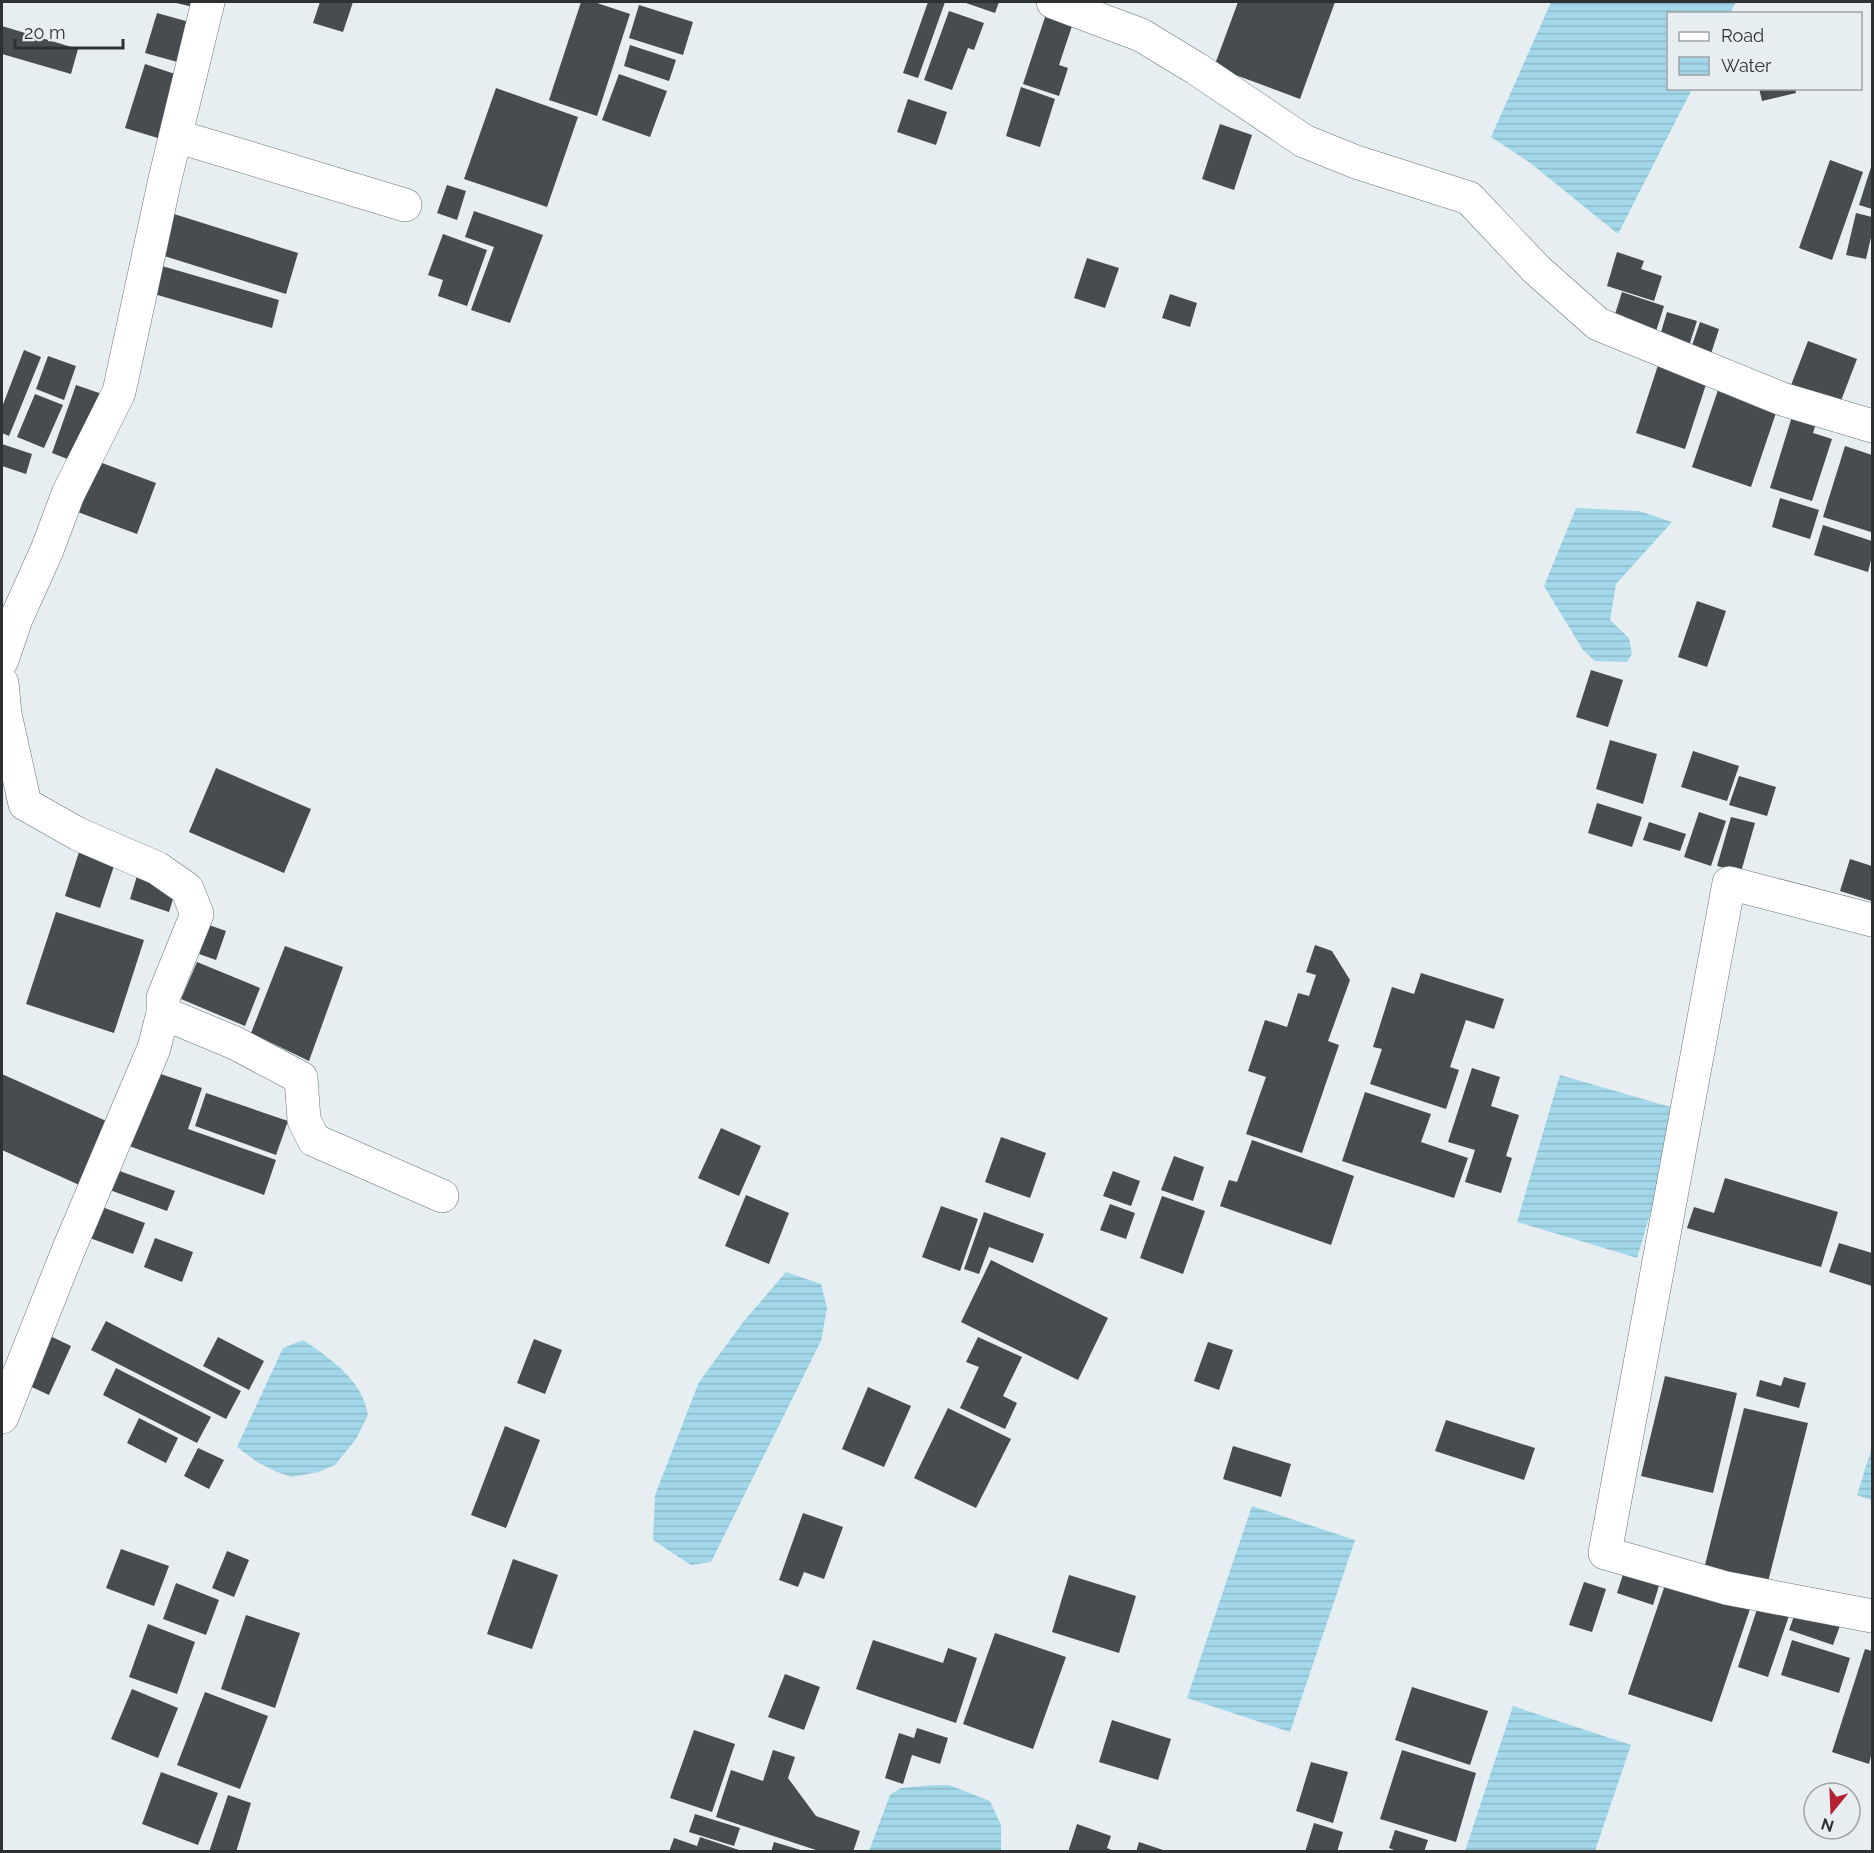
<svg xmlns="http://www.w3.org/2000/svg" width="1874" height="1853" font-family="Raleway,sans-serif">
	<defs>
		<pattern id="water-rules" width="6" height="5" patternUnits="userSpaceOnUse" patternTransform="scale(1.5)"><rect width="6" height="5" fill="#a3d8ea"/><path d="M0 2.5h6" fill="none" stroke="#8dbac9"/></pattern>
	</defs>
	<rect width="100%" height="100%" fill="#e7eef1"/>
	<g fill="url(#water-rules)">
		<polygon points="1551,2 1736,2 1730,13 1668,14 1668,88 1692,89 1618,234 1529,162 1491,137"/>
		<polygon points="1576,508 1639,511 1672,522 1616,584 1610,620 1629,638 1632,654 1627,662 1595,661 1583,650 1544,586"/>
		<polygon points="1560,1075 1681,1110 1637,1258 1517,1222"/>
		<polygon points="786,1272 821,1284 827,1308 821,1341 711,1562 691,1565 653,1540 655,1495 699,1382 744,1321"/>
		<path d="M303,1340c21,14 44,30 57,52 4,7 6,15 8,23l-12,24 -21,26 -17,7 -26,5 -15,-5 -20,-10 -20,-15 46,-99z"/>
		<polygon points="1872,1447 1872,1500 1857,1495"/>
		<polygon points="1252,1506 1355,1540 1290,1732 1187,1698"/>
		<polygon points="1513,1706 1631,1745 1595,1851 1465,1851"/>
		<polygon points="934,1785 949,1785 990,1801 1001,1825 1001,1851 869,1851 890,1795 901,1788"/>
	</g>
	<g fill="#464c4f">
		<polygon points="172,2 194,2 193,7"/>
		<polygon points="320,2 353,2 343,32 313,23"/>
		<polygon points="581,2 594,2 630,14 597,116 549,100"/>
		<polygon points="928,2 945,2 918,78 903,73"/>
		<polygon points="963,2 999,2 995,13"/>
		<polygon points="1238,2 1335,2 1300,99 1214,67"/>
		<polygon points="639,5 693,22 683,55 629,38"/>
		<polygon points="949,11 984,23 974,50 968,48 952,90 924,80"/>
		<polygon points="157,13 193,23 181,63 145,53"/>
		<polygon points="1046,14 1073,23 1059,65 1068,68 1059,96 1023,84"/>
		<polygon points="2,26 78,49 71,74 2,54"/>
		<polygon points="630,45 676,60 669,81 624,66"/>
		<polygon points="145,64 181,76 161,139 125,128"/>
		<polygon points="619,74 667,91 650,137 602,120"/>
		<polygon points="1021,87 1055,99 1040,147 1006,136"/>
		<polygon points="496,88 578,117 547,207 464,179"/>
		<polygon points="1759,88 1795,88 1796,93 1762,101"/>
		<polygon points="908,99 947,112 936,145 897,132"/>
		<polygon points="1220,124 1252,135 1234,190 1202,179"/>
		<polygon points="1830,160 1863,172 1832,260 1799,248"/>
		<polygon points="1872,164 1872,209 1859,205"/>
		<polygon points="447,185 466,191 457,220 437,213"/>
		<polygon points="474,211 543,235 510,323 471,310 494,247 465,237"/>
		<polygon points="1856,213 1872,217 1872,233 1866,259 1846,255"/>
		<polygon points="174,214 298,253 286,294 161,255"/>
		<polygon points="443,234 487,250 467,306 438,296 443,280 428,275"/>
		<polygon points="1617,252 1644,261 1641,269 1662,276 1654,301 1607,286"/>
		<polygon points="1087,258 1119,268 1105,308 1074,298"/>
		<polygon points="162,266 279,300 272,328 154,294"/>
		<polygon points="1622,292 1664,306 1653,341 1611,327"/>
		<polygon points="1170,294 1197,303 1190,327 1162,318"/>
		<polygon points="1667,312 1697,321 1688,349 1659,339"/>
		<polygon points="1700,322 1719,329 1710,357 1690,351"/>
		<polygon points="1808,341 1857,359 1837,411 1788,393"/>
		<polygon points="24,350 41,357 9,436 2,433 2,407"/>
		<polygon points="48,356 76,366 64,400 36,389"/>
		<polygon points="1661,356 1710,372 1685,449 1636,433"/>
		<polygon points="1720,384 1779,404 1751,487 1692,467"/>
		<polygon points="76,385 102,394 78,463 52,453"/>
		<polygon points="35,394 63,405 44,448 17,437"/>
		<polygon points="1793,413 1817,420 1813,433 1832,439 1812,501 1770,488"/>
		<polygon points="2,444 32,454 26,474 2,466"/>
		<polygon points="1845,446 1872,455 1872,526 1871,532 1823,517"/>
		<polygon points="94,460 156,483 137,534 75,511"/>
		<polygon points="1780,498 1819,510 1810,539 1772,527"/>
		<polygon points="1823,525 1872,541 1872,556 1868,572 1814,555"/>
		<polygon points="1697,601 1726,611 1707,667 1678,657"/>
		<polygon points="1591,670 1623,680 1608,727 1576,717"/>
		<polygon points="1610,740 1657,754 1643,804 1596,789"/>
		<polygon points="1693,751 1739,766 1727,801 1681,787"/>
		<polygon points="216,768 311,809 284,873 189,832"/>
		<polygon points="1739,776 1776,787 1767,816 1729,805"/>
		<polygon points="1597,803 1642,817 1632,847 1588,833"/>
		<polygon points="1699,812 1726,821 1711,866 1684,857"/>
		<polygon points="1731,817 1755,823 1741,872 1717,866"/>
		<polygon points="1649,822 1686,834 1680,851 1643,840"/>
		<polygon points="79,852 115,863 100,908 65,896"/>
		<polygon points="1850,859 1872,866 1872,901 1840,891"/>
		<polygon points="137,876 176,889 169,912 130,899"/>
		<polygon points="56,912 144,940 114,1033 26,1004"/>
		<polygon points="209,925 226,931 216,960 199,954"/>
		<polygon points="1315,945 1332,951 1350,980 1328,1041 1339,1045 1302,1153 1246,1134 1266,1077 1248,1071 1265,1020 1287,1027 1298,993 1309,996 1316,975 1306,972"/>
		<polygon points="285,946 343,967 309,1061 251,1033"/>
		<polygon points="197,962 260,988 245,1026 181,999"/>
		<polygon points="1421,973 1504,999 1494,1029 1466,1020 1450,1067 1459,1070 1446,1109 1370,1084 1382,1049 1373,1047 1392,987 1414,994"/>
		<polygon points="1472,1068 1500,1077 1491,1106 1519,1115 1506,1156 1512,1158 1501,1193 1465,1182 1475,1150 1448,1142"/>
		<polygon points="155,1072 202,1088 188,1129 276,1160 264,1195 129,1146"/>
		<polygon points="2,1074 115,1125 86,1188 2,1150"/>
		<polygon points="1365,1092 1431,1114 1421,1142 1468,1158 1454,1198 1342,1161"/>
		<polygon points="206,1093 288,1121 276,1155 195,1126"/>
		<polygon points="721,1128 761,1146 739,1196 698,1178"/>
		<polygon points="1001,1137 1046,1153 1030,1198 985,1182"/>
		<polygon points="1252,1140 1354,1176 1331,1245 1220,1206 1229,1180 1237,1182"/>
		<polygon points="1174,1156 1204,1167 1193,1201 1161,1190"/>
		<polygon points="114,1169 175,1191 167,1211 107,1189"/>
		<polygon points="1113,1171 1140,1181 1131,1206 1103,1196"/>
		<polygon points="1725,1178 1838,1212 1821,1267 1687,1228 1694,1207 1714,1213"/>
		<polygon points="746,1195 789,1213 769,1264 725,1246"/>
		<polygon points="1162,1196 1205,1211 1183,1274 1140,1258"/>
		<polygon points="1110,1204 1135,1213 1126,1239 1100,1230"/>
		<polygon points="941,1206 978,1219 960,1271 922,1257"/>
		<polygon points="102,1207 145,1223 133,1254 90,1238"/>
		<polygon points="984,1212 1044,1234 1033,1263 989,1247 979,1274 964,1269"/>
		<polygon points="155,1238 193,1252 182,1282 144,1267"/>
		<polygon points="1839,1243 1872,1253 1872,1286 1829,1272"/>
		<polygon points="991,1260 1108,1318 1078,1380 961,1322"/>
		<polygon points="106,1321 241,1391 226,1419 91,1350"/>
		<polygon points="46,1334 71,1346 49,1395 23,1383"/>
		<polygon points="218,1337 264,1361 249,1390 203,1366"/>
		<polygon points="978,1337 1022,1357 1003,1396 1017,1403 1005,1429 960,1408 979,1367 966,1362"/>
		<polygon points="534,1339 562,1350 545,1394 517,1383"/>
		<polygon points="1208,1342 1233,1350 1219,1390 1194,1381"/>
		<polygon points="116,1368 211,1417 197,1443 103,1395"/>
		<polygon points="1665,1376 1737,1393 1713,1493 1641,1476"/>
		<polygon points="1784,1377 1806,1383 1799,1408 1756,1396 1760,1380 1781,1386"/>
		<polygon points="868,1387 911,1406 884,1467 842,1449"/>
		<polygon points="948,1408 1011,1439 976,1508 914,1478"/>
		<polygon points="1744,1408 1808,1423 1766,1590 1703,1573"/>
		<polygon points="139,1418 178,1438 166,1463 127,1443"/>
		<polygon points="1446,1420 1535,1448 1524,1480 1435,1451"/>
		<polygon points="505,1426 540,1440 506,1528 471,1515"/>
		<polygon points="1233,1446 1291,1464 1281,1497 1223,1479"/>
		<polygon points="198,1448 224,1460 209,1489 184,1476"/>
		<polygon points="803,1513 843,1527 824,1579 804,1572 798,1587 779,1580"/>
		<polygon points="121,1549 169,1566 154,1606 106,1588"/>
		<polygon points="227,1551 249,1560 234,1597 212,1588"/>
		<polygon points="513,1559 558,1575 532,1649 487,1634"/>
		<polygon points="1626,1565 1662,1576 1653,1605 1617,1593"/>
		<polygon points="1069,1575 1136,1596 1119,1653 1052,1632"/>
		<polygon points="1667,1579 1751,1606 1712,1722 1628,1694"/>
		<polygon points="1584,1582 1606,1589 1592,1632 1569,1625"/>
		<polygon points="176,1583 219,1600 206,1635 163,1619"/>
		<polygon points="1760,1600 1791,1610 1768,1677 1738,1667"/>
		<polygon points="1797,1608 1841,1623 1833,1645 1789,1630"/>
		<polygon points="246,1615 300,1633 275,1708 221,1689"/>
		<polygon points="148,1624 195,1642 177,1694 129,1677"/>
		<polygon points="995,1633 1066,1657 1033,1749 963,1724"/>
		<polygon points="873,1640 943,1663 948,1648 977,1658 956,1723 856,1689"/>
		<polygon points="1792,1640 1850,1658 1839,1693 1781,1675"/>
		<polygon points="1865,1649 1872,1651 1872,1752 1869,1764 1832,1752"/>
		<polygon points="785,1674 820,1687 804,1730 768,1717"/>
		<polygon points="1412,1687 1488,1711 1470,1765 1395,1740"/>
		<polygon points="132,1689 178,1708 158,1758 111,1739"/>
		<polygon points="205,1692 268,1716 240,1789 177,1765"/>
		<polygon points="1112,1720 1171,1739 1158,1780 1099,1762"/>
		<polygon points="917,1728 948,1738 940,1764 912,1755 903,1784 885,1778 899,1733 914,1738"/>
		<polygon points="694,1730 735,1744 712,1812 670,1798"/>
		<polygon points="773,1750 795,1757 788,1778 816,1816 860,1831 853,1852 822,1852 716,1817 731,1770 763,1781"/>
		<polygon points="1402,1750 1476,1773 1456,1842 1380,1819"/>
		<polygon points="1311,1762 1348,1772 1333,1823 1296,1811"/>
		<polygon points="161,1772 218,1793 198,1845 142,1824"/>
		<polygon points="228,1795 251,1803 236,1852 209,1852"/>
		<polygon points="695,1814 740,1828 734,1846 689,1832"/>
		<polygon points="1314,1823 1343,1832 1337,1852 1305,1852"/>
		<polygon points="1077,1824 1111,1836 1107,1848 1116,1852 1068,1852"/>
		<polygon points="1395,1830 1428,1840 1424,1852 1399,1852 1389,1848"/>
		<polygon points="700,1837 742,1851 742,1852 669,1852 674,1838 697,1846"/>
		<polygon points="774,1842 804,1851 804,1852 771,1852"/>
		<polygon points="1139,1842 1166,1851 1166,1852 1136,1852"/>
	</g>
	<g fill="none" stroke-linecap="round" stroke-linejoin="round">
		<defs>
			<g id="minor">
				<polyline points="1053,2 1141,35 1197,69 1304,141 1356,162 1469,198 1536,269 1598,324 1782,399 1872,426"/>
				<polyline points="176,136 405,205"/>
				<polyline points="2,660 16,619 47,550 68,494 119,392 165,179 208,2"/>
				<polyline points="2,683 5,714 25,804 78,834 157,868 187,889 197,914 163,998 163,1013 154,1048 68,1251 2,1417"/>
				<polyline points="1872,920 1729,883 1605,1553 1726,1588 1872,1616"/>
				<polyline points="163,1013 235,1043 301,1078 304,1120 314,1140 442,1196"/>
			</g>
		</defs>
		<use href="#minor" stroke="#6b7274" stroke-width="34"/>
		<use href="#minor" stroke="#fff" stroke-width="33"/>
	</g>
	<rect width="1874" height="1853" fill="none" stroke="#2e3132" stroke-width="6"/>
	<rect x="1667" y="12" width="195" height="78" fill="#e7eef1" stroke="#9da2a5" stroke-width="1.5"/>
	<rect x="1679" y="32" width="30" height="9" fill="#ffffff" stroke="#9da2a5" stroke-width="1.5"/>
	<text x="1721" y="42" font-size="18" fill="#2e3132">Road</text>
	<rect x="1679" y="57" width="30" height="18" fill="url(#water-rules)" stroke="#9da2a5" stroke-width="1.5"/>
	<text x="1721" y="72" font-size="18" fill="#2e3132">Water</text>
	<g transform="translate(1832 1811) rotate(198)"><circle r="28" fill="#e7eef1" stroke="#9da2a5" stroke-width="1.5"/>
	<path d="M0-4.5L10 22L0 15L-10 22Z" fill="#b4222f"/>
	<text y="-9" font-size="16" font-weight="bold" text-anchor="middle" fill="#2e3132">N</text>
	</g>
	<path d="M15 39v9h108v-9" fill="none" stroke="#2e3132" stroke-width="3"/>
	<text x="24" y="39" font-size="18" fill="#2e3132" stroke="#e7eef1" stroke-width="4.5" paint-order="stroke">20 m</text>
</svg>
